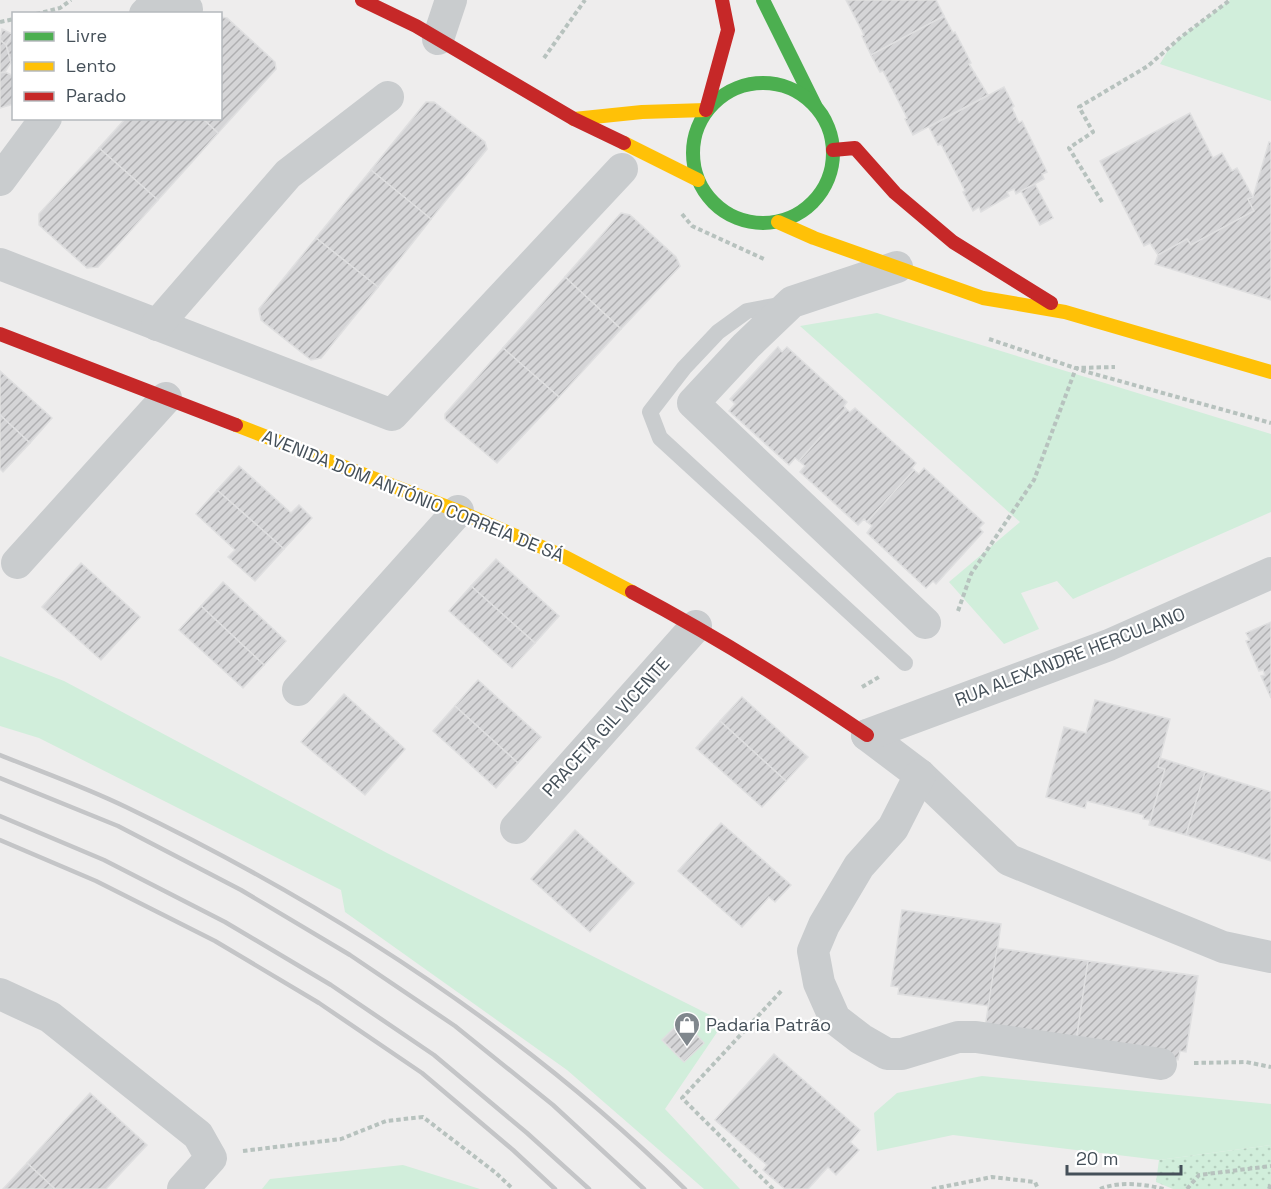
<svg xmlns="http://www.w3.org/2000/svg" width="1271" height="1189" font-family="'Space Grotesk',sans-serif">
	<defs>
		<pattern id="park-dots" width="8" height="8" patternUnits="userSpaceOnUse" patternTransform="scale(1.5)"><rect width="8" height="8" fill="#d1eedb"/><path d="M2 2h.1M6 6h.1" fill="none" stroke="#b5cebe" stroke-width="1.8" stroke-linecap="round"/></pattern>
		<pattern id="building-hatch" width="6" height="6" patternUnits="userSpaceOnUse" patternTransform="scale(1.5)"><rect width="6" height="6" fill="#d5d5d7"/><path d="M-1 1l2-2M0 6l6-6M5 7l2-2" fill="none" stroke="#afafb1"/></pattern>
	</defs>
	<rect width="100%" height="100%" fill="#eeeded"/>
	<g fill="#d1eedb">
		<polygon points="1230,0 1271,0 1271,101 1160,64 1167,52 1181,37"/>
		<polygon points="877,313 1271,434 1271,512 1073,599 1057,581 1021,593 1039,629 1004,644 949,582 1020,522 800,326"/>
		<polygon points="0,656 64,681 387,853 724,1022 665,1109 740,1189 704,1189 567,1070 345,912 341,890 39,738 0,726"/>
		<polygon points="982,1076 1271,1104 1271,1145 1159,1160 953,1135 877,1151 874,1113 897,1093"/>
		<polygon points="403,1165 480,1189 262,1189 270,1179"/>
	</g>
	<polygon fill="url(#park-dots)" points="1271,1145 1271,1189 1173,1189 1156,1182 1159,1160"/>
	<g fill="url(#building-hatch)" stroke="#dfdfe0" stroke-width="1.5">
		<polygon points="846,0 936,0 944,16 871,55 862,36 864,35"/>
		<polygon points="944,16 953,33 955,32 971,63 969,64 988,95 913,135 905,119 907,118 883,71 880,72 871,55"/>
		<polygon points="220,17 227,18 275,62 276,69 218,133 202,118 220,118"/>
		<polygon points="2,29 12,34 6,45 0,40"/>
		<polygon points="14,33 14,64 11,62 6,45"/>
		<polygon points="0,40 6,45 11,62 5,72 0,73"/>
		<polygon points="5,72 14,76 14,104 0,108 0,73"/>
		<polygon points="1004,87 1014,106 1012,108 1019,123 1022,121 1047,172 1042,174 1044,179 1016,194 1014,189 1007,192 1009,196 981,212 979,207 973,211 963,192 965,191 941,144 938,145 929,127"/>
		<polygon points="426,102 434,102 485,142 487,149 431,219 371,170"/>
		<polygon points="1190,113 1213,158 1222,153 1232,171 1237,168 1253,197 1248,199 1254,211 1191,245 1187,239 1158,255 1150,243 1144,246 1100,161"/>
		<polygon points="126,118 202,118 218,133 158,200 99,148"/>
		<polygon points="1269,142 1271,143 1271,300 1155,264 1158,255 1187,239 1191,245 1254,211 1248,199 1253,197"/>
		<polygon points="99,148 158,200 98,267 87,268 39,225 39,214"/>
		<polygon points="371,170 431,219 378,287 316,238"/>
		<polygon points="1035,184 1053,218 1040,225 1021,191"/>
		<polygon points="621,213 630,215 676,257 680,266 621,329 565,277"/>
		<polygon points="316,238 378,287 321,358 311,360 261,320 259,309"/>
		<polygon points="565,277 621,329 559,397 503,348"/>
		<polygon points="778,347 782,352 787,347 847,402 844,406 846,409 799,461 795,458 789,465 729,411 735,404 730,399"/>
		<polygon points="503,348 559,397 497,463 445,419 445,414"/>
		<polygon points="0,371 52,418 30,443 0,415"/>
		<polygon points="855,408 916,463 912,468 914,470 867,522 864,519 858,525 800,472 805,466 799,461 846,409 850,412"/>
		<polygon points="0,415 30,443 3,472 0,469"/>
		<polygon points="239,466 291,513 299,505 312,518 284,549 217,490"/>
		<polygon points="924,468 984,523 979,528 983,532 936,584 933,581 926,588 867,533 872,526 867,522 914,470 919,474"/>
		<polygon points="217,490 284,549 255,581 228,557 235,550 196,514"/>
		<polygon points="496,559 559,616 535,643 471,586"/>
		<polygon points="81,563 140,617 101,660 42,607"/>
		<polygon points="223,582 286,641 264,665 201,606"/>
		<polygon points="471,586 535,643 512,668 449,611"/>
		<polygon points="201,606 264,665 243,688 179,630"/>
		<polygon points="1271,622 1271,698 1261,676 1265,675 1263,670 1259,671 1246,641 1250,640 1246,633"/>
		<polygon points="478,680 541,737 518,763 455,706"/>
		<polygon points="344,694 405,749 365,795 301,742"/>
		<polygon points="742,697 808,757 786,781 720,721"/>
		<polygon points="1095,700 1170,719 1158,767 1165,769 1150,820 1143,819 1144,815 1087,801 1085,808 1046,797 1064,727 1086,733"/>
		<polygon points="455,706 518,763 496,788 433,731"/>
		<polygon points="720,721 786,781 762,807 696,748"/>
		<polygon points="1160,758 1205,772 1186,835 1149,825 1165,769 1158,767"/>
		<polygon points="1205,772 1271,792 1271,861 1186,835"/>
		<polygon points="721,823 791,885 775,902 769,897 742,927 678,871"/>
		<polygon points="575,830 634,883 590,932 531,879"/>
		<polygon points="902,910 1001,924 989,1006 898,994 899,987 891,986"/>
		<polygon points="997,948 1088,961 1076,1042 985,1028"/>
		<polygon points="1088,961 1198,976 1186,1052 1180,1051 1178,1060 1076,1042"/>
		<polygon points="688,1026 704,1043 684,1062 662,1040 674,1028 680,1035"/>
		<polygon points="774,1054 860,1130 850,1142 859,1150 836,1175 828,1167 808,1189 785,1189 763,1170 767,1165 715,1120"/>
		<polygon points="90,1093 147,1145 106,1189 55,1189 27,1163"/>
		<polygon points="27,1163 55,1189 3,1189"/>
	</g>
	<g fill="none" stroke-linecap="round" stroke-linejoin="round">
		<g stroke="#b7c2be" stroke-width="4" stroke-dasharray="4.5 3" stroke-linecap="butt">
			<polyline points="36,14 60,8 71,0"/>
			<polyline points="0,22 14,19"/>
			<polyline points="544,58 585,0"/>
			<polyline points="1102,202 1069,148 1093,132 1079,107 1148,66 1181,37 1230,0"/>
			<polyline points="682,214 692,226 764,259"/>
			<polyline points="989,339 1087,372 1271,423"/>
			<polyline points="958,611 971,574 1034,480 1076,368 1115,367"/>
			<polyline points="862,687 879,677"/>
			<polyline points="1194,1063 1246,1062 1271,1067"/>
			<polyline points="243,1151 341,1139 386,1121 423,1117 496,1173 513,1189"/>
			<polyline points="773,1189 682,1098 783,989"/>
			<polyline points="932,1189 992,1177 1035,1182 1038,1189"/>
			<path d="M1100,1189c20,-8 44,-5 64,0"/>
			<polyline points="1187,1189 1199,1175 1271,1166"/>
			<polyline points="1269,1189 1271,1183"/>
		</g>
		<polyline stroke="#c9ccce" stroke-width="16" points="785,304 747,311 718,332 684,368 650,412 660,438 905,663"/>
		<g stroke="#c9ccce" stroke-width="32">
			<polyline points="145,14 152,7 187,9"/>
			<polyline points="438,39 451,0"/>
			<polyline points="0,180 46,118"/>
			<polyline points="0,264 392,415 622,169"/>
			<polyline points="897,267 792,302 746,346 693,403 925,623"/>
			<polyline points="157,325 288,174 388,97"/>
			<polyline points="17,563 166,398"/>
			<polyline points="298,690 458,511"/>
			<polyline points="867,735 920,775 1009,860 1223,947 1271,957"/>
			<polyline points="867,735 1109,645 1271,573"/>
			<polyline points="920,775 893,828 859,866 824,925 813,951 819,983 835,1019 861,1039 887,1054 902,1054 958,1037 976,1037 1161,1064"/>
			<polyline points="516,828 696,626"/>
			<polyline points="0,994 50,1017 198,1135 211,1158 183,1189"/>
		</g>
		<g stroke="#4caf50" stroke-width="14">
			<polyline points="763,0 815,105"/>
			<circle cx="763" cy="153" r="70"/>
		</g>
		<g stroke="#ffc107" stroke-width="14">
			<polyline points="574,119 642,112 706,110"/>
			<polyline points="624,143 698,180"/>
			<polyline points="778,222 814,238 983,298 1065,312 1271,372"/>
			<polyline points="236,425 458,511 565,557 632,592"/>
		</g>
		<g stroke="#c62828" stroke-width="14">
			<polyline points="362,0 416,26 574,119 624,143"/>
			<polyline points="706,110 728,30 722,0"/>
			<polyline points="833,150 855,148 895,193 953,242 1051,303"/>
			<polyline points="0,334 236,425"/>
			<path d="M632,592c81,43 159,91 235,143"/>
		</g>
		<g stroke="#c4c5c7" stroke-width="4.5">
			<path d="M0,755c42,17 85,32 126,52 204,98 397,223 559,382"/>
			<polyline points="0,778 118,826 241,890 350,955 455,1026 553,1105 644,1189"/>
			<polyline points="0,816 104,860 225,922 331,985 434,1055 527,1133 589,1189"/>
			<polyline points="0,840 96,881 215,941 319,1003 422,1073 513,1150 555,1189"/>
		</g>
	</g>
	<defs>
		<symbol id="shop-pin" viewBox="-11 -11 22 30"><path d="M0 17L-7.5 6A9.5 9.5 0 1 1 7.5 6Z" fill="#80878d" stroke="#fff"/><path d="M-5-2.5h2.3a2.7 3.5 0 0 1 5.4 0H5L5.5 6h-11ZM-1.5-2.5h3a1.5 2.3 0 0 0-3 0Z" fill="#fff"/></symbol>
	</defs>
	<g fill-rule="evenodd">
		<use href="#shop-pin" x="672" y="1010" width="30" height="40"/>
	</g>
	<g text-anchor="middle" stroke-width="4.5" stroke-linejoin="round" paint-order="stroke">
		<g font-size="18" fill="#455059" stroke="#fff">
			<text transform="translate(413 496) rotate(22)" y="6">AVENIDA DOM ANTÓNIO CORREIA DE SÁ</text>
			<text transform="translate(1070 657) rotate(-21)" y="6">RUA ALEXANDRE HERCULANO</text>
			<text transform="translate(606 727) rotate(-48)" y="6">PRACETA GIL VICENTE</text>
		</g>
		<g font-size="18" fill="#455059" stroke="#fff" text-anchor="start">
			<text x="706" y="1031">Padaria Patrão</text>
		</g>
	</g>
	<rect x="12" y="12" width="210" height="108" fill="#ffffff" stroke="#b5b9bd" stroke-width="1.5"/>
	<rect x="24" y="32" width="30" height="9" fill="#4caf50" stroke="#b5b9bd" stroke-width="1.5"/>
	<text x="66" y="42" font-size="18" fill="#455059">Livre</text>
	<rect x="24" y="62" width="30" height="9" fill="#ffc107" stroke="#b5b9bd" stroke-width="1.5"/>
	<text x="66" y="72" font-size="18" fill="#455059">Lento</text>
	<rect x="24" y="92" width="30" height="9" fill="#c62828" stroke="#b5b9bd" stroke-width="1.5"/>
	<text x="66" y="102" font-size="18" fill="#455059">Parado</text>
	<path d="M1067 1165v9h114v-9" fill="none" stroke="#455059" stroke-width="3"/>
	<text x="1076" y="1165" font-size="18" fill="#455059" stroke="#ffffff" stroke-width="4.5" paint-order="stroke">20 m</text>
</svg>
